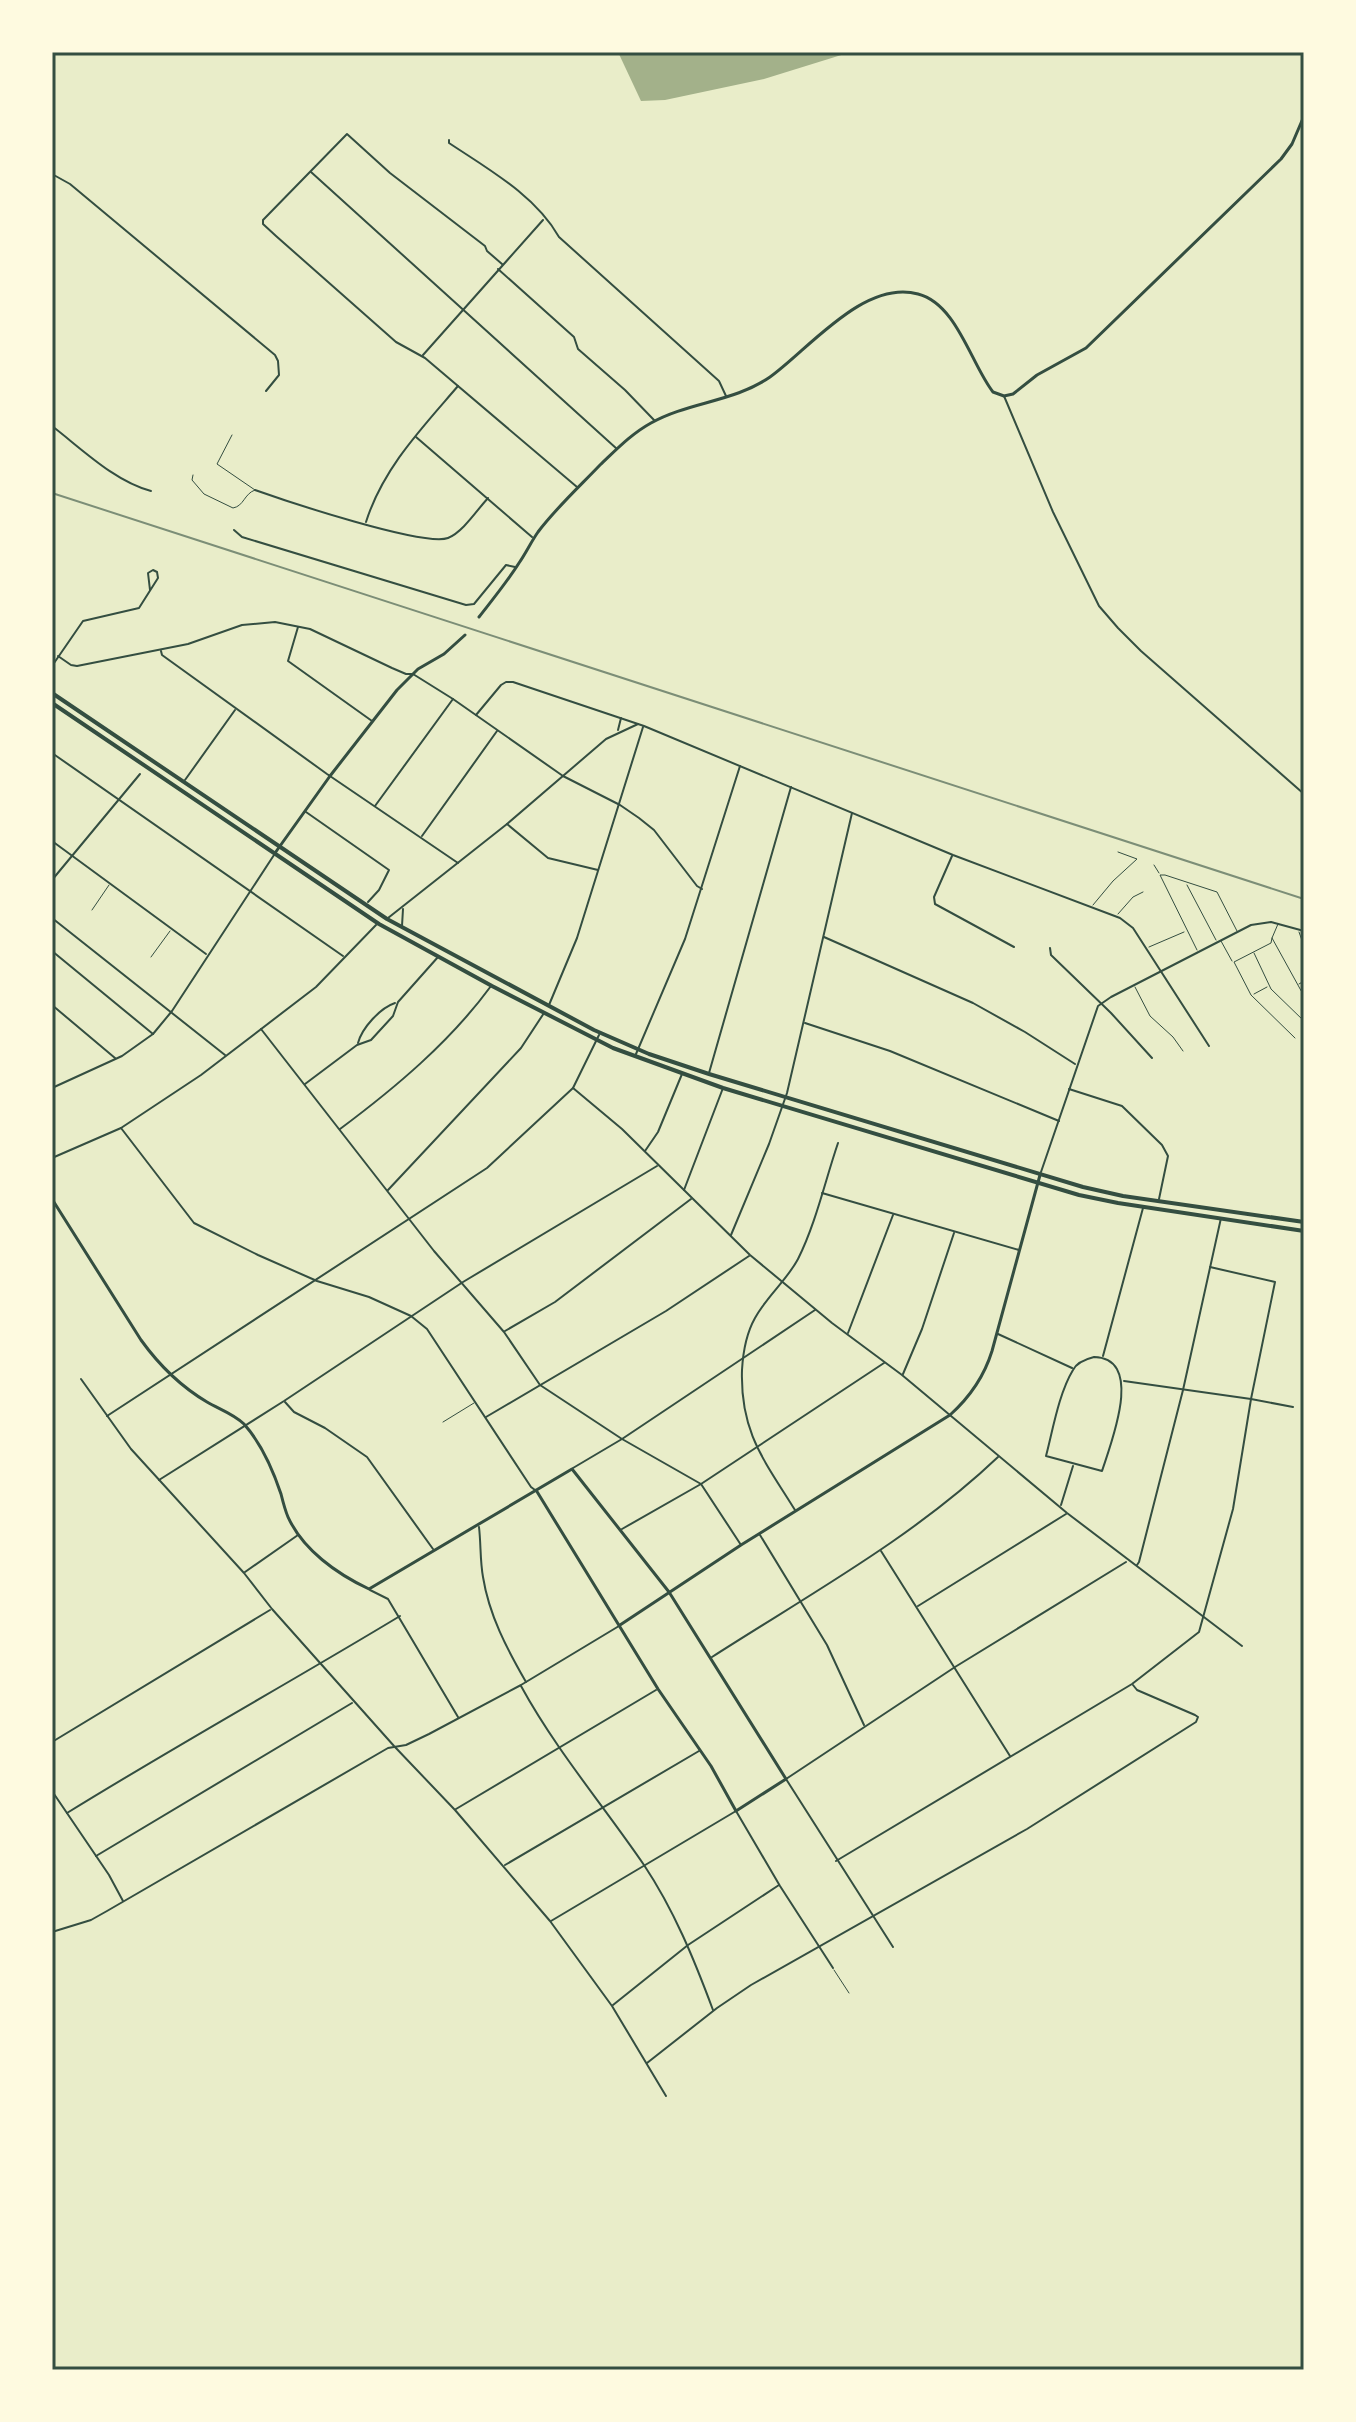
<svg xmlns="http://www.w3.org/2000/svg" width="1356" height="2422" font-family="Inter,sans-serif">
	<rect width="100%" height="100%" fill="#e9edc9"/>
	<polygon fill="#a3b18a" points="618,52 851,52 764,79 665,100 641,101"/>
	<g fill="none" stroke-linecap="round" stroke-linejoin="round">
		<g stroke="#344e41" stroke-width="1">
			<path d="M193,475l-1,5 12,14 29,14c11,-2 11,-14 22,-18l-38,-26 15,-29"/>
			<polyline points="1154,865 1159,873"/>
			<polyline points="1187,885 1216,940"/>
			<polyline points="1093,905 1113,881 1137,859 1118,852"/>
			<polyline points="92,910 109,885"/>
			<polyline points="1118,914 1133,897 1143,892"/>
			<polyline points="1278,924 1272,938 1304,996"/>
			<polyline points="1299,932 1304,946"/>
			<polyline points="1272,938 1271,943 1234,962 1251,995 1295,1038"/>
			<polyline points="1221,941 1232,961"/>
			<polyline points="1149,947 1184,932"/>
			<polyline points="1197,950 1160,875 1165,875 1217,892 1237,931"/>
			<polyline points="1254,953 1271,989 1304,1021"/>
			<polyline points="151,957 170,931"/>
			<polyline points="1299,984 1304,981"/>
			<polyline points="1135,987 1150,1016 1173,1037 1183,1051"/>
			<polyline points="1254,994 1267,987"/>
			<polyline points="443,1422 474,1403"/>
			<polyline points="834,1970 849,1993"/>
		</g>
		<g stroke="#344e41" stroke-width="2">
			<path d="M449,140v3c39,26 86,52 110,94l160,144 7,15"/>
			<polyline points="311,172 617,449"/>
			<polyline points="52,174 70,184 275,355 278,361 279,375 266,391"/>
			<polyline points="502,264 487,251 485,246 390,173 347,134 263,220 263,224 276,236 396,342 425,358 577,487"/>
			<polyline points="498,269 574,337 578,349 625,390 654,420"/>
			<polyline points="423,355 543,220"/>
			<polyline points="1004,396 1053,512 1099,606 1118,628 1141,651 1304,794"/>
			<path d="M52,426c30,23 62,55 99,65"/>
			<polyline points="416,437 532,537"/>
			<path d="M255,490c31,11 169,57 193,48 15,-6 29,-28 40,-40"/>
			<path d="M366,522c17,-54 56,-94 92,-136"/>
			<polyline points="234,530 242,537 466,605 474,604 506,565 515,567"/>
			<polyline points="298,627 288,661 372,721"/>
			<polyline points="161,651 162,655 327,774 458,863"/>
			<polyline points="58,656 71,665 77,666 188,644 242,625 275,622 310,629 392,668 406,674 413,674 453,699 563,776 620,805 639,818 654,830 697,886 702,889"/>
			<polyline points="52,666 83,621 139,608 158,578 157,572 153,570 148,573 150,590"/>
			<polyline points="476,715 501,685 506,682 513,682 644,726 953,855 1120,918 1133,928 1209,1046"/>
			<polyline points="618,730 621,718"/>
			<polyline points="52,753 343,956"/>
			<polyline points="185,780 235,710"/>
			<polyline points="375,806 453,699"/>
			<polyline points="306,812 389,870 379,890 368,902"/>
			<polyline points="507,824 548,858 598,870"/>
			<polyline points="422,836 497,731"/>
			<polyline points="52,841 206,954"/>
			<polyline points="952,856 934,897 935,904 1014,947"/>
			<polyline points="52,880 140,774"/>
			<polyline points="52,918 225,1055"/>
			<polyline points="388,918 507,824 606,739 638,724"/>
			<polyline points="402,926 403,909"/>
			<polyline points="824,937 973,1003 1025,1032 1075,1064"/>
			<polyline points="1050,948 1051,955 1111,1013 1152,1058"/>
			<polyline points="52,951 153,1034"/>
			<polyline points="52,1005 115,1058"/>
			<polyline points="549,1005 577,938 643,727"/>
			<polyline points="805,1023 890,1051 1059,1121"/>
			<polyline points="261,1029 434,1251 504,1332 540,1385 622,1439 701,1484 741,1545"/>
			<path d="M358,1043c4,-15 22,-35 37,-40"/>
			<polyline points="636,1054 685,939 740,766"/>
			<polyline points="709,1073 791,787"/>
			<polyline points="305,1084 357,1045 371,1040 393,1016 398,1002 438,957"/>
			<polyline points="52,1088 122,1056 153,1034 172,1011 274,855"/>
			<polyline points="573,1088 622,1129 750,1255 832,1323 902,1375 1067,1513 1242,1646"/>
			<polyline points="1069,1089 1122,1106 1162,1145 1168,1156 1159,1199"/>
			<polyline points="121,1128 194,1223 258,1255 317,1281 369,1297 411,1316 427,1329 531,1487 535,1490"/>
			<path d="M340,1129c55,-41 110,-87 151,-143"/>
			<polyline points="645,1151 658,1132 682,1074"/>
			<polyline points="52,1158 121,1128 201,1075 316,987 376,925"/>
			<polyline points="1041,1172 1098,1006 1111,997 1251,925 1271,922 1304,931"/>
			<polyline points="388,1190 521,1048 544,1013"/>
			<polyline points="684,1190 723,1088"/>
			<polyline points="822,1193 1019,1250"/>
			<polyline points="731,1235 769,1144 787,1093 852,813"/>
			<polyline points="505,1331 555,1302 691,1199"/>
			<polyline points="848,1333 893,1215"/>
			<polyline points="998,1334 1072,1368"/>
			<polyline points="1103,1356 1143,1208"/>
			<path d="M1094,1357c51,1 17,86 8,114l-56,-15c7,-27 13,-63 27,-86 4,-8 13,-11 21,-13z"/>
			<polyline points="903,1374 922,1329 954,1233"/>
			<polyline points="81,1379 131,1449 244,1573 272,1609 394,1746 455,1810 550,1921 612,2006 666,2096"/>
			<polyline points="1124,1381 1251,1399 1293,1407"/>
			<polyline points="285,1402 294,1412 325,1428 367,1457 433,1549"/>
			<polyline points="107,1416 487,1168 573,1088 599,1035"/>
			<polyline points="486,1417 666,1311 749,1256"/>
			<polyline points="573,1468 622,1439 815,1310"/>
			<polyline points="159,1480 284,1401 463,1282 657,1166"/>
			<polyline points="1061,1505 1073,1466"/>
			<path d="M795,1510c-31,-50 -55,-78 -53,-140 1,-18 4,-36 13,-52 12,-22 32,-38 43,-59 18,-36 27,-78 40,-116"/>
			<path d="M479,1527c2,17 1,34 4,50 6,38 24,72 43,105"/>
			<polyline points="622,1529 701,1484 884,1363"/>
			<polyline points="760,1535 827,1645 864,1725"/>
			<polyline points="881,1551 1010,1756"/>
			<polyline points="1137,1565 1139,1562 1183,1390 1221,1218"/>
			<polyline points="245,1572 298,1535"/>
			<polyline points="370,1590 388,1599 458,1717"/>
			<polyline points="918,1606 1066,1514"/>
			<path d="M712,1657c98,-63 202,-120 286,-200"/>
			<path d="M521,1686c35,64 82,119 123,179 30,45 50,94 69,145"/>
			<polyline points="52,1742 270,1610"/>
			<polyline points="52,1791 109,1875 123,1901"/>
			<polyline points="456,1809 656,1690"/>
			<path d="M67,1813c110,-68 222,-130 333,-197"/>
			<polyline points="96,1856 352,1703"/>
			<polyline points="836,1861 1132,1684 1199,1632 1233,1509 1251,1399 1275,1282 1210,1267"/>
			<polyline points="505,1865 699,1751"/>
			<polyline points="551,1921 736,1811 780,1886 833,1968"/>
			<polyline points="52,1932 91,1920 107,1911 388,1748 406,1745 429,1734 521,1685 619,1626"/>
			<polyline points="893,1947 786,1779 955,1667 1126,1562"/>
			<polyline points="613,2005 688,1945 779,1885"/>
			<polyline points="647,2063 717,2008 751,1985 1027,1829 1196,1722 1198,1717 1195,1715 1137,1690 1133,1685"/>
		</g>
		<g stroke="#344e41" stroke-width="3">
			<path d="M479,617c14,-18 28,-35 40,-54 7,-10 12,-21 19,-31 18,-24 41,-45 62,-67 16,-15 31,-31 51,-42 37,-21 83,-21 119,-46 38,-27 94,-98 148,-83 39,10 53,70 75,98l11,4 9,-2 24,-19 49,-27 195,-189 11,-15 12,-28"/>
			<polyline points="275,853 330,776 397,690 418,669 444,654 465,635"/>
			<path d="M52,1199l89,141c18,25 39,46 66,62 12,7 27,12 37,22 17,19 29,46 37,70 2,8 4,16 7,23 15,33 49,57 81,72l203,-120 97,123 117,187 -50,32 -25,-45 -53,-77 -122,-199"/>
			<path d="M620,1625l121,-80 209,-130c20,-18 34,-38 42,-64l48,-176"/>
		</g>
		<g stroke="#344e41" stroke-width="4">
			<polyline points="52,693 387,919 594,1030 649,1054 709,1074 1083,1187 1123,1196 1304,1222"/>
			<polyline points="52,703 379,924 492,986 613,1048 723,1088 1079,1195 1118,1203 1304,1231"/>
		</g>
		<polyline stroke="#7c8e77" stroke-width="2" points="52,493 1304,899"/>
	</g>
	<rect width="1356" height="2422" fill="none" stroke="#fefae0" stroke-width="108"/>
	<rect x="54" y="54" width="1248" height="2314" fill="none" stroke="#344e41" stroke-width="3"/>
</svg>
